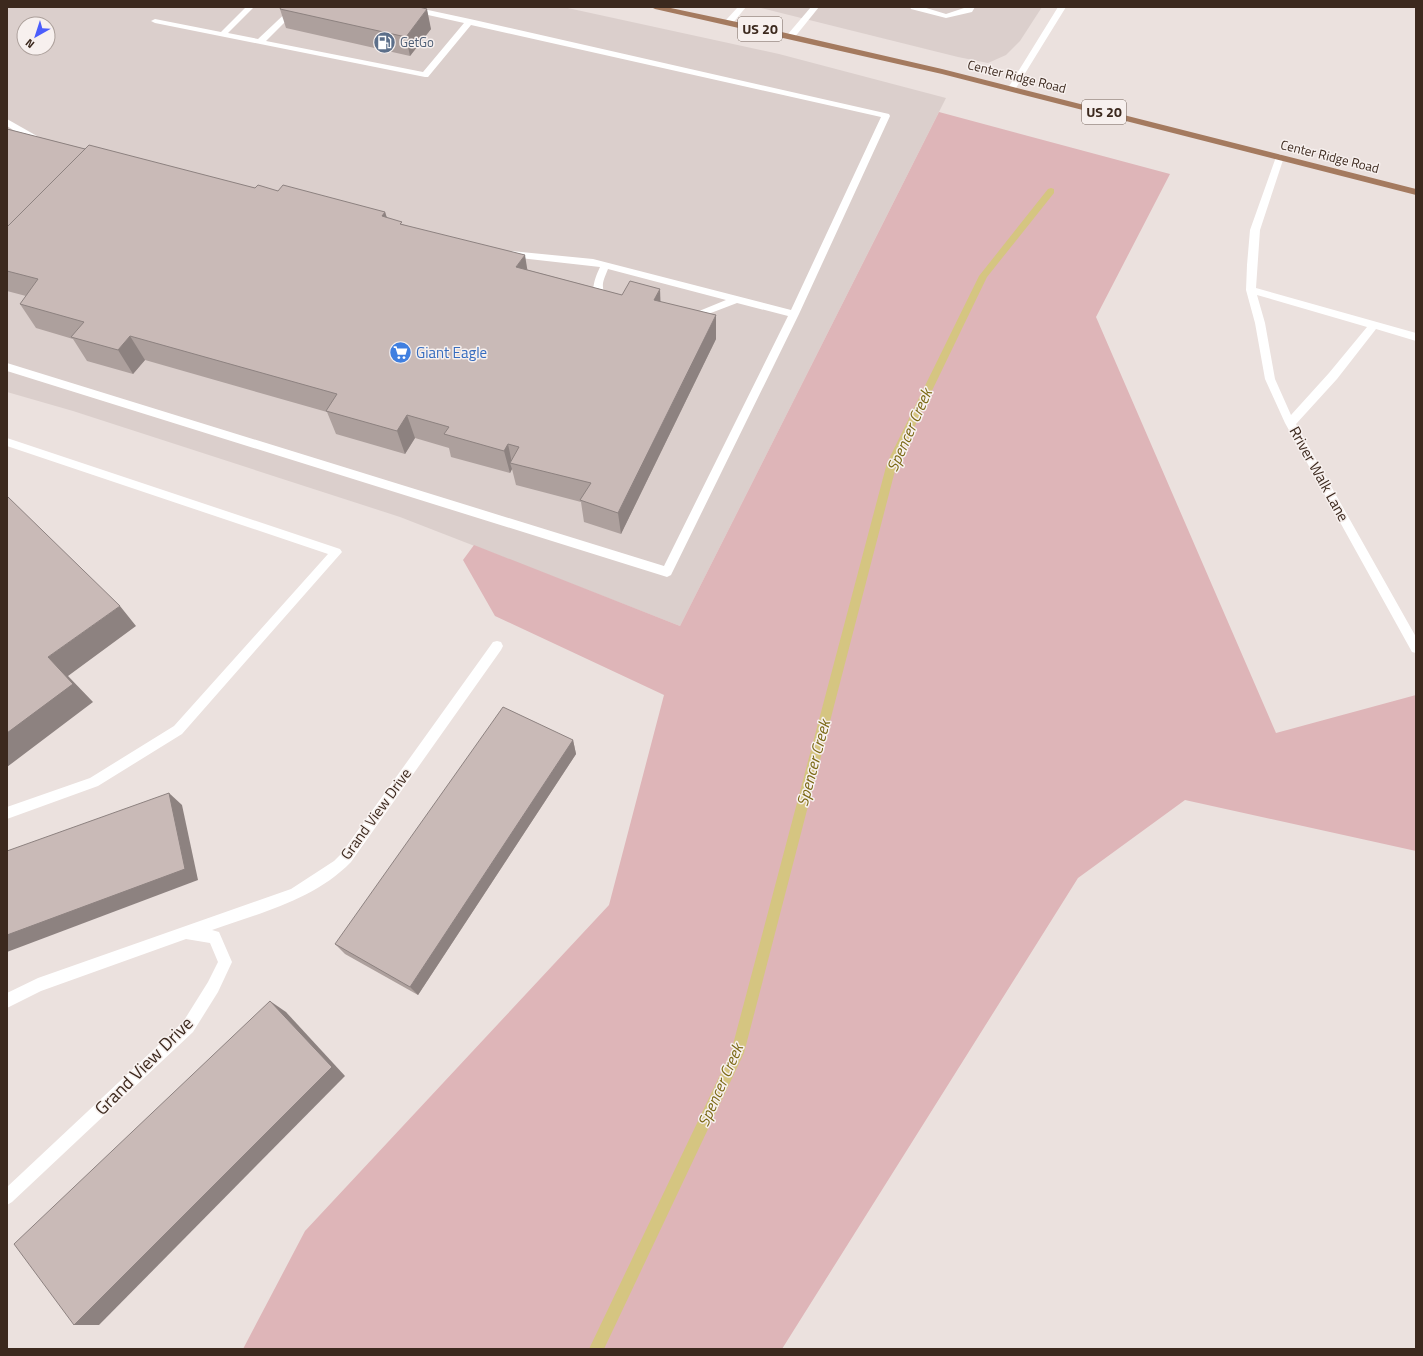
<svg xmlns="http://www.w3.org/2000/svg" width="1423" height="1356" font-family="'Titillium Web',sans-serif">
	<rect width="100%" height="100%" fill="#ebe1de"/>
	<g fill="#dbcfcc" fill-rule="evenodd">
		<path d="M7,7h556l216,47 167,44 -266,528 -280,-109 -327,-106 -66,-19zM24,24h24v24h-24z"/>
		<polygon points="762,7 1042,7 1020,41 1006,55 988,63 958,57 761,8"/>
	</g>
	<polygon fill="#deb5b8" points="939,112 1170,174 1096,317 1276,733 1416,695 1416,851 1185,800 1078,878 782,1349 243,1349 305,1231 609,905 664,695 495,616 463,560 474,545 680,626"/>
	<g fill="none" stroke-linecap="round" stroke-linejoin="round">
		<polygon fill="#d5c581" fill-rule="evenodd" points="1051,188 1054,189 1054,193 987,277 897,463 744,1053 604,1349 589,1349 731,1052 887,463 979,276 1048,189"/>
		<g fill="#fff" fill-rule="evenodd">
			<path d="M246,7h8l-26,26 30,6 34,-32h8l-34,34 157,31 41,-49 -63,-14 -1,-2h14l56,12 419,95 1,2 -91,198 -128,261 -4,2 -660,-206v-8l657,203 124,-250 -51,-13 -47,18 -3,-1 -2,-2 2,-2 39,-16 -118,-31c-6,15 -8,18 1,32l-5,3c-18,-5 -9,-26 -4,-37l-89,-10 -5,-3 5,-3 82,8 198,51 90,-193 -410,-92 -43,52h-3l-270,-54 -4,-2 4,-2 66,13z"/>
			<polygon points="738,7 746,7 732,24 726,24 726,20"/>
			<polygon points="811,7 819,7 794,38 788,38 788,34"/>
			<polygon points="910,7 923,7 946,14 967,7 975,7 972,12 946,18 911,9"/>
			<polygon points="1058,7 1066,7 1016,88 1015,90 1009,90 1008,88"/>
			<polygon points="7,119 44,140 40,143 27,139 7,126"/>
			<path d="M1280,154l4,3 -24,73 -4,58 160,45v8l-40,-12 -39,50 -41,45 120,213v16l-4,-1 -127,-229 -20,-44 -10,-56 -9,-33 1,-25 3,-35 26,-73zM1257,295l110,32 -38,46 -38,42 -16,-36 -10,-56z"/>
			<polygon points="7,438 340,549 342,552 182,734 98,786 7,819 7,807 90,778 174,726 328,554 7,446"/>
			<path d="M497,641l4,1 2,4 -2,4 -150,212c-37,38 -91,51 -139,68l7,2 13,30 -14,30 -25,40 -181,170 -5,3v-18l176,-165 25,-40 10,-20 -8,-19 -24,-4 -145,52 -34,17v-15l31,-15 253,-89 43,-28 7,-7 152,-212z"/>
		</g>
		<polygon fill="#a47a5f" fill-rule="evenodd" points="651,7 666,7 751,25 942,69 1416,189 1416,195 942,74 655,9"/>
	</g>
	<g fill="#ada09d">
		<polygon points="280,9 431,29 410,56 286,28"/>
		<polygon points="7,129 85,149 255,188 278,191 385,212 387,218 402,224 528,270 622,295 661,302 716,315 716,339 621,534 584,522 581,502 516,485 512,469 510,473 451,457 449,448 415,438 405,454 336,434 327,412 145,360 133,374 87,361 73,339 36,328 20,304 26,296 7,291"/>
		<polygon points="573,740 576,754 418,995 345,954 335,944"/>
	</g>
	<g fill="#8d8280">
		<polygon points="427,9 431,29 410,56 406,37"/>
		<polygon points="385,212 393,237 382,216"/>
		<polygon points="525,255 529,280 516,267"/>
		<polygon points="660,289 661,314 654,300"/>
		<polygon points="716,315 716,339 621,534 618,513"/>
		<polygon points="130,336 145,360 133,374 118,350"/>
		<polygon points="407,415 415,438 405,454 397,431"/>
		<polygon points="508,444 512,463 510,463 512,469 510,473 504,451"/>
		<polygon points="120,606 136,626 68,676 93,702 7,767 7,733 48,657"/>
		<polygon points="573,740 576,754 418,995 410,987"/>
		<polygon points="169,793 182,805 198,880 7,952 7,935"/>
		<polygon points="270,1001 286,1012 345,1076 99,1325 74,1325"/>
	</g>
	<g fill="#c9bab7" stroke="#8d8280">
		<polygon points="281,7 419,7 427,9 406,37 280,9"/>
		<polygon points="7,129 85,149 7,227"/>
		<polygon points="89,145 255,188 258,185 278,191 283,185 385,212 382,216 402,222 400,224 525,255 516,267 622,295 630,281 660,289 654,300 716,315 618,513 580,500 591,483 510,463 519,447 508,444 504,451 444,434 449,427 407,415 397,431 326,411 337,394 130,336 118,350 71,337 84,322 20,304 38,279 7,271 7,227"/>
		<polygon points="7,496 120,606 48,657 73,684 7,733"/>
		<polygon points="503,707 573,740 410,987 335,944"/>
		<polygon points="169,793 185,869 7,935 7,851"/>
		<polygon points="270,1001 332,1067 74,1325 14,1244"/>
	</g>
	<defs>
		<symbol id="fuel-disc" viewBox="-11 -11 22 22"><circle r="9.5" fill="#5c6f8a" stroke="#f7f0ee"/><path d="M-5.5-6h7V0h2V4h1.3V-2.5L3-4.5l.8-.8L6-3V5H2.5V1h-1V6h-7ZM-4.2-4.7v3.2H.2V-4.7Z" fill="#fff"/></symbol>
		<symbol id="supermarket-disc" viewBox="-11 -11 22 22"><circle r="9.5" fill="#3f7fe0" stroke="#f7f0ee"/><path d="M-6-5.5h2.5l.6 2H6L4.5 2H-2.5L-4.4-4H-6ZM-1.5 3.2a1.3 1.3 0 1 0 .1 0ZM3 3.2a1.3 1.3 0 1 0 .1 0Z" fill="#fff"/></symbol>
	</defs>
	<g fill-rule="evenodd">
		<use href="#fuel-disc" x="372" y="30" width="25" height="25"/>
		<use href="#supermarket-disc" x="388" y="340" width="25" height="25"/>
	</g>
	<g text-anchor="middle" stroke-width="3" stroke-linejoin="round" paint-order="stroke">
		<g font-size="13" fill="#4e5e75" stroke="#f7f0ee" text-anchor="start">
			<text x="400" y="47">GetGo</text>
		</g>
		<g font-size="13" fill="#3c291e" stroke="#f7f0ee">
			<text transform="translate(1017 76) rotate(14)" y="5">Center Ridge Road</text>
			<text transform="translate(1330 156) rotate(14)" y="5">Center Ridge Road</text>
		</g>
		<g fill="#f7f0ee" stroke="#74655c" stroke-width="1">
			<rect x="738" y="17" width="44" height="24" rx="3"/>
			<rect x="1082" y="100" width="44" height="24" rx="3"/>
		</g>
		<g font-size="14" font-weight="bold" fill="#3c291e">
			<text x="760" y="34">US 20</text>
			<text x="1104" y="117">US 20</text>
		</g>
		<g font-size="15" fill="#366cbe" stroke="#f7f0ee" text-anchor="start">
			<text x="416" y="358">Giant Eagle</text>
		</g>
		<g font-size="15" fill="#3c291e" stroke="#f7f0ee">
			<text transform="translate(1319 474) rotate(61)" y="5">Rriver Walk Lane</text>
			<text transform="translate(376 814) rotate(-54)" y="5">Grand View Drive</text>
		</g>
		<g font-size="16" font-style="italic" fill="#7b6915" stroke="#f7f0ee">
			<text transform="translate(909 430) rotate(-66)" y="6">Spencer Creek</text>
			<text transform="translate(813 763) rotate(-75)" y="6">Spencer Creek</text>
			<text transform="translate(720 1085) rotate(-66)" y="6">Spencer Creek</text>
		</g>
		<g font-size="18" fill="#3c291e" stroke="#f7f0ee">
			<text transform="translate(144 1066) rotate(-45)" y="6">Grand View Drive</text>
		</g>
	</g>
	<rect width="1423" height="1356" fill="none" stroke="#3c291e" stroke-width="16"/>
	<g transform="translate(36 36) rotate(219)"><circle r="19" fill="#f7f0ee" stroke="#aca09b"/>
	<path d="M0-3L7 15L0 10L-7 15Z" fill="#4b5dfc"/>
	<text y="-6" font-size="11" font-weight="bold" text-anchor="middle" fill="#3c291e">N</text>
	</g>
</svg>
